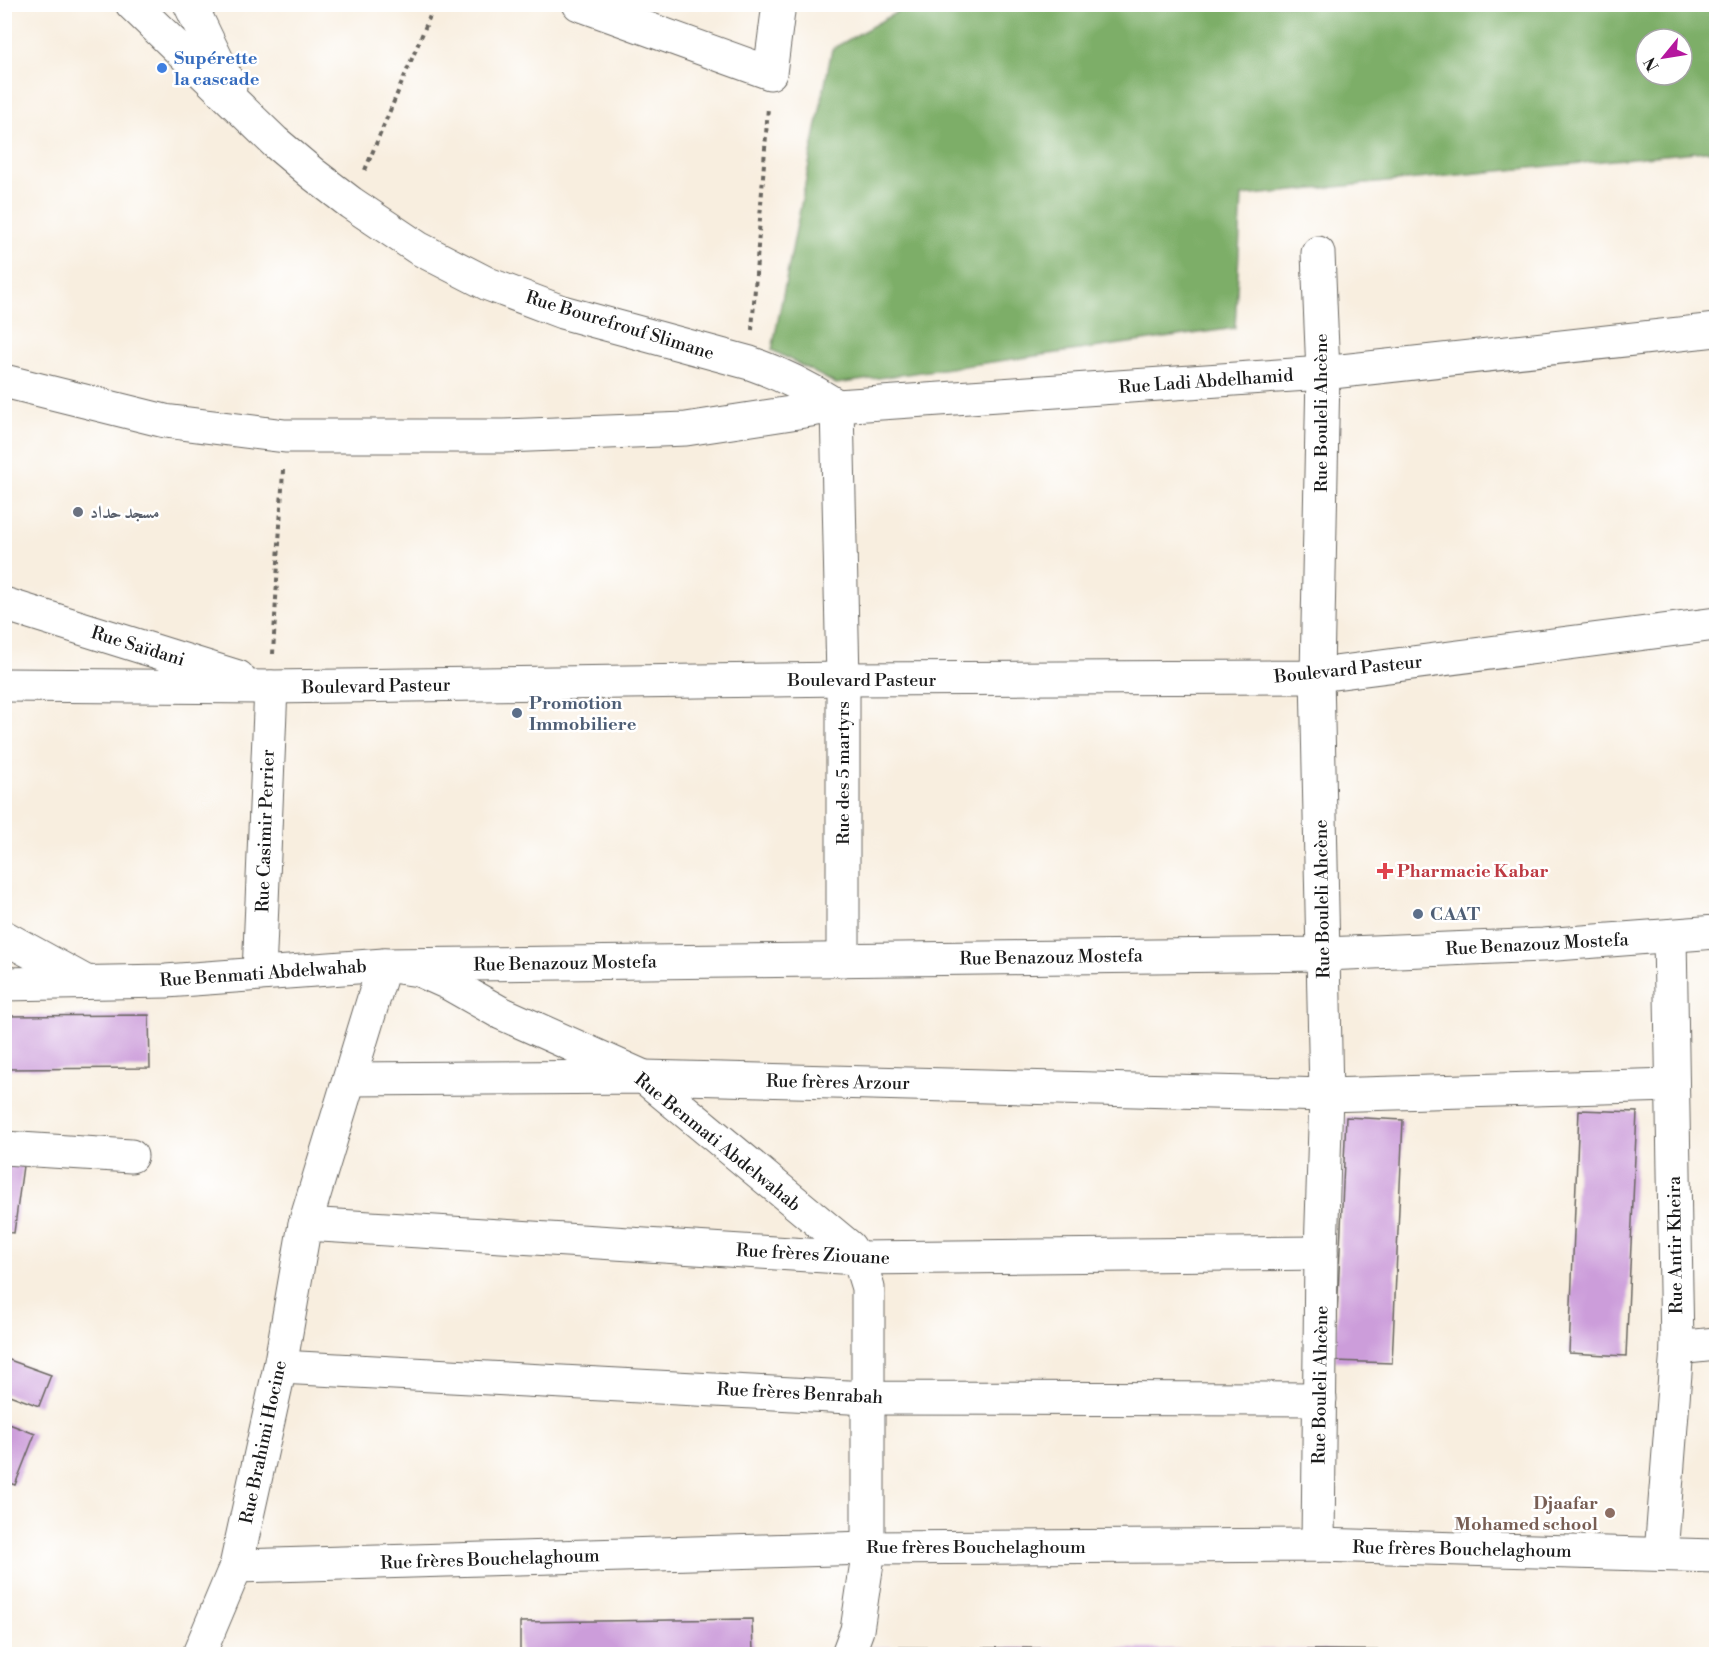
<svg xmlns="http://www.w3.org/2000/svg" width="1721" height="1659" font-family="'Libre Bodoni',Amiri,serif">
	<rect width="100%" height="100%" fill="#fff"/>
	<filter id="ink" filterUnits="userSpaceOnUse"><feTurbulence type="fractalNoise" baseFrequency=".0167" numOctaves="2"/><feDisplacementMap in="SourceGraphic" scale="12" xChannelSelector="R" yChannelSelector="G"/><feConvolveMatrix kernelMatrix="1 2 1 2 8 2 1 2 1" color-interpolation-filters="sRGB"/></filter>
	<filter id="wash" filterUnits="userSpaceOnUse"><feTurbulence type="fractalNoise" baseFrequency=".008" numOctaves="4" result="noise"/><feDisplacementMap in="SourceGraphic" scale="24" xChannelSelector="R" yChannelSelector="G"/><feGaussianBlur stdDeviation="1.35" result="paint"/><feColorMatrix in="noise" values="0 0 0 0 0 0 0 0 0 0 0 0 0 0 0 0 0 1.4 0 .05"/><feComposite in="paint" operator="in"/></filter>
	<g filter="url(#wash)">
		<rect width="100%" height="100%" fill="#f8eedf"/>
		<path fill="#7dae68" stroke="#4c6542" stroke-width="1.5" fill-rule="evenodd" d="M911,4l805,1v145l-474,46 -7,132 -399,56 -64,-34 60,-301zM1646,39h36v36h-36z"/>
		<g id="blocks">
			<g fill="#cc9dda">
				<polygon points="149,1015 150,1068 4,1069 4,1016"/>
				<polygon points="1579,1110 1637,1112 1626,1356 1569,1353"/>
				<polygon points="1346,1117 1403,1120 1392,1363 1335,1361"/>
				<polygon points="4,1163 23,1166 14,1233 4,1232"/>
				<polygon points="4,1358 51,1375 39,1406 4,1393"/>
				<polygon points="4,1422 35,1434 15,1485 4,1481"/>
				<polygon points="752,1619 753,1654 520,1654 520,1622"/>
				<polygon points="860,1647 1479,1651 1479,1654 860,1654"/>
			</g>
		</g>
	</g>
	<g filter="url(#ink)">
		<use href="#blocks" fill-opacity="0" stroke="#696660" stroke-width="1.5"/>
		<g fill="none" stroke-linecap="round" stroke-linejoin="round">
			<defs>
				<g id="minor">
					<path d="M132,4l143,138 38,32 38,29 67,45 70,36 74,28 188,51c31,11 59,25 87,43"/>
					<polyline points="190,4 230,87"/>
					<polyline points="579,4 770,73 779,4"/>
					<polyline points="1318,253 1323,373 1317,675 1326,1095 1321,1253 1318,1545"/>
					<polyline points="4,381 165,421 285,436 504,436 686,429 837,406 1323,373 1716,330"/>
					<polyline points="837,406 843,679 843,960"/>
					<polyline points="4,604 238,677"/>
					<polyline points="4,685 271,687 843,679 1303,677 1716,624"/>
					<polyline points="4,937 86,982"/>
					<polyline points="259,974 271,687"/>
					<polyline points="4,984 166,981 384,965 419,970 448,983 501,1013 644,1077 849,1247 861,1265 868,1288 868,1556 857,1630 848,1654"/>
					<polyline points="350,1079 644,1077 1326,1095 1672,1085"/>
					<polyline points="4,1148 131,1156"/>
					<polyline points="305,1224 857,1258 1321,1253"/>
					<polyline points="1677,1348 1716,1344"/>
					<polyline points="280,1367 867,1398 1320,1399"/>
					<polyline points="1661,1554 1677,1348 1670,936"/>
					<polyline points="236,1566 868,1548 1318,1545 1716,1556"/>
					<polyline points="199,1654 236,1566 280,1367 305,1224 384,965 1324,954 1543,945 1716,932"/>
				</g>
			</defs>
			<use href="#minor" stroke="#696660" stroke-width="35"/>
			<g stroke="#696660" stroke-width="4" stroke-dasharray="4.5 4.5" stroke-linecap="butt">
				<polyline points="365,170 435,4"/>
				<polyline points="752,330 768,107"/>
				<polyline points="273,654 283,470"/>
			</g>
			<use href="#minor" stroke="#fff" stroke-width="33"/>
		</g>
	</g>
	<circle fill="#3f7fe0" stroke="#fff" stroke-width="2" cx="162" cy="68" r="6"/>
	<circle fill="#6b7280" stroke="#fff" stroke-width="2" cx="78" cy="512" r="6"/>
	<g fill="#5c6f8a" stroke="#fff" stroke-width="2">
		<circle cx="517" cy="713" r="6"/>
		<circle cx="1418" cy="914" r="6"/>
	</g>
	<path fill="#e0444e" stroke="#fff" stroke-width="2" d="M1382 862h6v6h6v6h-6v6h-6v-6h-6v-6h6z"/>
	<circle fill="#8d6e63" stroke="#fff" stroke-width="2" cx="1610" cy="1513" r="6"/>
	<g text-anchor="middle" stroke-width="5" stroke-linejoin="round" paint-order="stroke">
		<g font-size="18" font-weight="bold" fill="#366cbe" stroke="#fff" text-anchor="start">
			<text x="174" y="64">Supérette<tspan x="174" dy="21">la cascade</tspan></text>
		</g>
		<g font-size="18" fill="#1c1c1c" stroke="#fff">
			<text transform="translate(620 325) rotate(17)" y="6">Rue Bourefrouf Slimane</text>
			<text transform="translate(1206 381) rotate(-4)" y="6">Rue Ladi Abdelhamid</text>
			<text transform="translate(1321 413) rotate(-90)" y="6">Rue Bouleli Ahcène</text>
			<text transform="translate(138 646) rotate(17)" y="6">Rue Saïdani</text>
			<text transform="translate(1348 669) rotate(-6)" y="6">Boulevard Pasteur</text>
			<text x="862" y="686">Boulevard Pasteur</text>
			<text transform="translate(376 686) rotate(-1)" y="6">Boulevard Pasteur</text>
			<text transform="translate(843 773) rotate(-90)" y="6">Rue des 5 martyrs</text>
			<text transform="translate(265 831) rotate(-88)" y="6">Rue Casimir Perrier</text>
			<text transform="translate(1322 899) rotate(-91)" y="6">Rue Bouleli Ahcène</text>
			<text transform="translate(1537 944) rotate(-3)" y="6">Rue Benazouz Mostefa</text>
			<text transform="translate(1051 957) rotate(-1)" y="6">Rue Benazouz Mostefa</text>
			<text transform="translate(565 963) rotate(-1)" y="6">Rue Benazouz Mostefa</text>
			<text transform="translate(263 973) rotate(-4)" y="6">Rue Benmati Abdelwahab</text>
			<text transform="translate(838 1082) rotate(1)" y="6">Rue frères Arzour</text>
			<text transform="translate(718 1142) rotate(39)" y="6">Rue Benmati Abdelwahab</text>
			<text transform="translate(1675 1245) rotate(-91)" y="6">Rue Antir Kheira</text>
			<text transform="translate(813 1254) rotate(3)" y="6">Rue frères Ziouane</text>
			<text transform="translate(1320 1385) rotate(-89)" y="6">Rue Bouleli Ahcène</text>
			<text transform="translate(800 1393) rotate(3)" y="6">Rue frères Benrabah</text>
			<text transform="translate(263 1442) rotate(-78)" y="6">Rue Brahimi Hocine</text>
			<text x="976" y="1553">Rue frères Bouchelaghoum</text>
			<text transform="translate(1462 1549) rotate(1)" y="6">Rue frères Bouchelaghoum</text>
			<text transform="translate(490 1559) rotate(-2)" y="6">Rue frères Bouchelaghoum</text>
		</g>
		<g font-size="18" font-weight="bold" fill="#5b616d" stroke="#fff" text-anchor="start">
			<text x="90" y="518">مسجد حداد</text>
		</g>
		<g font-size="18" font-weight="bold" fill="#4e5e75" stroke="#fff" text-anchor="start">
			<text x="529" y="709">Promotion<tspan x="529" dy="21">Immobiliere</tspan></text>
			<text x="1430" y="920">CAAT</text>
		</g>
		<g font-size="18" font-weight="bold" fill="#be3a42" stroke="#fff" text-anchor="start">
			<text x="1397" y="877">Pharmacie Kabar</text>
		</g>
		<g font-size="18" font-weight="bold" fill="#785e54" stroke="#fff" text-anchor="end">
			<text x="1598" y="1509">Djaafar<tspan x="1598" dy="21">Mohamed school</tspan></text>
		</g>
	</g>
	<rect width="1721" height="1659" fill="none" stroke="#fff" stroke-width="24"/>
	<g transform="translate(1664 57) rotate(240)"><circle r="28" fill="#ffffff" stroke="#a4a4a4" stroke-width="1.5"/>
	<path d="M0-4.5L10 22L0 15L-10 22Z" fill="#b5179e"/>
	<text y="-9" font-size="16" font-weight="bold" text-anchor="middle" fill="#1c1c1c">N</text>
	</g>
</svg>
